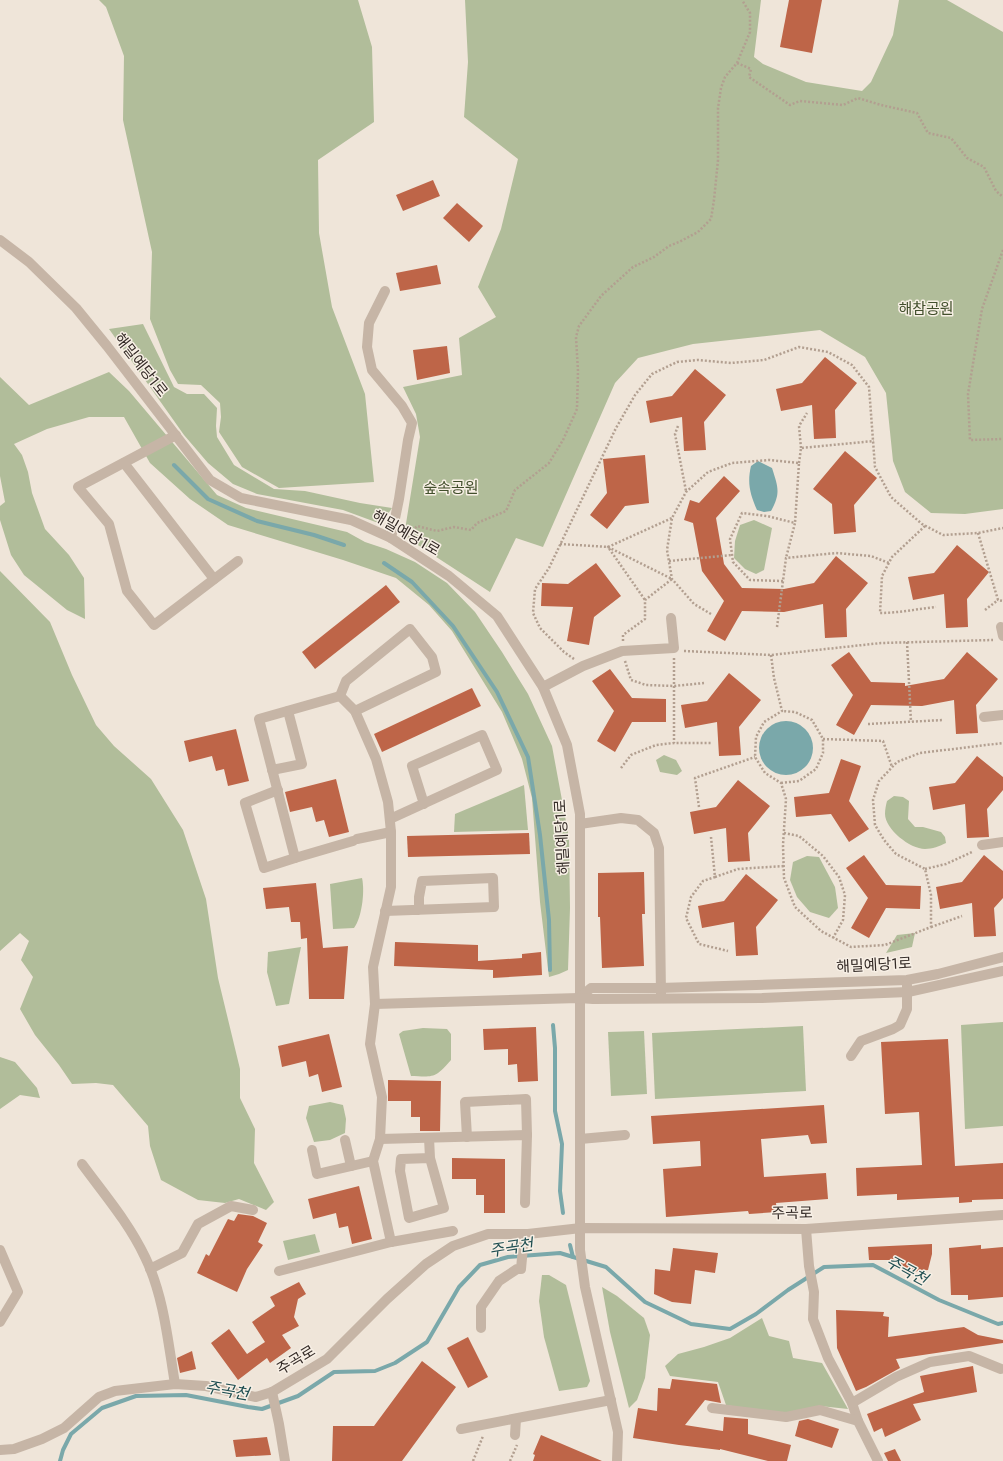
<svg xmlns="http://www.w3.org/2000/svg" width="1003" height="1461" font-family="Jost,'Noto Sans KR',sans-serif">
	<rect width="100%" height="100%" fill="#efe5d9"/>
	<g fill="#b1bd9a">
		<polygon points="99,0 358,0 372,47 374,122 318,160 319,233 332,307 365,394 374,482 279,488 242,467 219,432 221,417 220,403 201,385 178,384 170,370 150,319 152,252 123,120 124,56 106,7"/>
		<polygon points="465,0 761,0 754,57 763,64 806,82 862,91 871,82 893,35 899,0 947,0 1003,32 1003,509 965,514 931,513 905,492 893,461 886,393 865,357 820,330 693,344 638,358 615,383 543,547 516,538 490,592 404,536 420,437 416,414 403,387 462,375 459,338 496,317 478,287 501,229 518,159 464,117 468,62"/>
		<polygon points="143,324 174,387 187,394 204,394 217,408 216,426 217,437 234,465 274,489 305,491 360,503 392,508 381,524 343,510 257,494 233,484 208,463 184,435 109,329"/>
		<polygon points="109,372 129,391 217,495 246,508 347,532 365,542 386,549 415,562 447,583 475,612 502,652 528,694 552,746 569,838 570,908 568,970 559,974 549,977 540,902 532,798 522,759 502,712 452,631 429,605 396,578 343,560 228,525 190,499 150,463 124,417 89,417 47,429 14,444 22,455 28,472 32,493 45,529 69,555 84,578 85,619 67,610 24,575 11,555 0,520 0,506 5,502 0,476 0,377 29,405"/>
		<polygon points="754,520 772,528 764,570 756,574 745,569 734,558 735,541 740,525"/>
		<polygon points="0,571 50,622 72,675 96,725 114,746 151,779 183,830 206,899 218,978 240,1069 240,1098 255,1129 254,1163 274,1202 266,1210 239,1199 225,1203 198,1200 161,1180 150,1146 148,1126 113,1085 96,1083 72,1084 59,1065 35,1035 20,1009 33,977 21,960 29,941 20,933 0,951"/>
		<polygon points="664,755 676,760 682,771 677,775 660,772 656,760"/>
		<polygon points="524,785 528,830 454,832 455,814"/>
		<path d="M894,796l9,1 6,4 -1,18 7,8h8l18,5 4,5 1,6c-6,3 -14,6 -21,6 -15,0 -40,-20 -40,-35 0,-5 1,-9 2,-13z"/>
		<polygon points="807,856 819,857 835,887 838,908 829,918 810,912 797,897 790,880 793,862"/>
		<path d="M362,878c3,13 0,39 -8,50l-21,1 -3,-45z"/>
		<polygon points="915,933 912,947 886,953 897,935"/>
		<polygon points="301,947 289,1004 276,1006 267,972 268,952"/>
		<polygon points="1003,1022 1003,1126 965,1129 961,1025"/>
		<polygon points="803,1026 806,1091 655,1099 652,1033"/>
		<path d="M423,1028l24,1 4,5v26c-16,18 -16,17 -40,16l-12,-42 4,-3z"/>
		<polygon points="644,1031 647,1094 611,1096 608,1032"/>
		<polygon points="0,1057 15,1062 37,1088 40,1098 20,1095 0,1109"/>
		<polygon points="330,1102 343,1105 346,1119 345,1133 330,1140 314,1142 306,1118 309,1106"/>
		<polygon points="315,1234 320,1252 288,1260 283,1241"/>
		<polygon points="542,1275 549,1275 566,1285 590,1381 587,1387 559,1391 544,1337 539,1301"/>
		<polygon points="602,1287 617,1296 644,1318 650,1335 645,1378 637,1400 629,1408 610,1332"/>
		<polygon points="762,1318 769,1336 789,1341 793,1358 822,1363 848,1409 820,1406 789,1412 768,1412 726,1405 718,1382 670,1376 665,1366 678,1354 704,1347 730,1338"/>
	</g>
	<g fill="#7aa8aa">
		<path d="M758,461l14,7c6,19 9,25 -1,43l-7,1 -7,-2c-7,-16 -10,-27 -6,-44z"/>
		<circle cx="786" cy="748" r="27"/>
	</g>
	<g fill="none" stroke-linecap="round" stroke-linejoin="round">
		<g stroke="#7aa8aa" stroke-width="4">
			<polyline points="174,465 208,499 257,521 314,535 344,545"/>
			<polyline points="384,563 412,582 453,626 497,692 528,757 540,835 549,920 550,970"/>
			<polyline points="553,1025 555,1048 555,1111 562,1144 560,1191 563,1213"/>
			<polyline points="570,1245 573,1257"/>
			<polyline points="60,1461 63,1450 71,1434 102,1408 136,1396 186,1395 248,1407 262,1409 298,1396 334,1372 375,1371 395,1363 427,1342 459,1287 480,1265 508,1257 560,1253 606,1267 645,1302 691,1324 730,1329 756,1314 788,1290 824,1267 873,1265 939,1300 998,1324 1003,1323"/>
		</g>
	</g>
	<g fill="#be6548">
		<polygon points="789,0 822,0 812,53 780,47"/>
		<polygon points="433,180 440,196 403,211 396,195"/>
		<polygon points="457,203 483,226 469,242 443,218"/>
		<polygon points="437,265 441,284 400,291 396,273"/>
		<polygon points="447,346 450,373 417,380 413,350"/>
		<polygon points="825,357 857,383 835,410 836,438 814,439 812,405 781,411 776,389 802,383"/>
		<polygon points="695,369 726,395 704,422 706,450 684,451 682,417 650,423 646,401 672,396"/>
		<polygon points="845,451 877,478 854,505 856,532 834,534 832,504 813,489"/>
		<polygon points="645,455 649,503 625,506 607,529 590,515 607,493 603,459"/>
		<polygon points="724,476 740,491 716,518 724,564 742,588 784,589 814,583 836,556 868,583 846,609 847,637 825,638 823,604 784,612 742,611 725,641 707,631 724,601 702,571 693,523 684,520 690,500 699,503"/>
		<polygon points="957,545 989,572 967,599 968,627 946,628 944,594 913,600 908,577 934,573"/>
		<polygon points="596,563 621,596 594,617 589,645 567,641 573,607 541,606 542,583 568,584"/>
		<polygon points="386,585 400,602 315,669 302,652"/>
		<polygon points="849,652 871,682 905,683 905,686 944,679 967,652 998,679 976,705 978,733 956,734 954,700 922,706 871,705 854,735 836,725 853,695 831,665"/>
		<polygon points="610,669 632,698 666,699 666,722 632,722 615,752 597,741 614,711 592,681"/>
		<polygon points="729,673 761,700 739,727 741,755 719,756 717,722 685,728 681,705 707,701"/>
		<polygon points="472,688 481,706 382,752 374,734"/>
		<polygon points="236,729 249,781 228,786 224,769 216,771 212,756 189,762 184,741"/>
		<polygon points="977,756 1003,777 1003,790 987,809 989,837 967,838 965,804 933,810 929,787 955,783"/>
		<polygon points="841,759 861,766 849,801 869,829 849,842 831,814 796,817 794,797 829,793"/>
		<polygon points="336,779 349,832 329,837 324,820 316,822 312,807 290,812 285,792"/>
		<polygon points="738,780 770,806 748,833 750,861 728,862 726,828 694,834 690,812 716,807"/>
		<polygon points="529,833 530,854 408,857 407,836"/>
		<polygon points="864,855 886,885 921,886 920,909 886,908 869,938 851,928 868,898 846,868"/>
		<polygon points="984,855 1003,871 1003,898 994,908 996,936 974,937 972,903 940,909 936,887 962,882"/>
		<polygon points="644,872 645,914 642,914 644,966 602,968 600,917 598,917 598,873"/>
		<polygon points="746,874 778,900 756,927 758,955 736,956 734,922 702,928 698,906 724,901"/>
		<polygon points="316,883 323,948 348,946 344,999 309,999 307,938 301,939 300,922 291,922 289,907 266,909 263,888"/>
		<polygon points="395,942 478,945 478,961 522,958 522,954 541,952 542,975 493,978 493,970 394,966"/>
		<polygon points="536,1027 538,1081 518,1082 517,1064 508,1065 508,1049 484,1050 483,1029"/>
		<polygon points="329,1034 342,1087 322,1092 318,1074 309,1077 306,1061 282,1067 278,1046"/>
		<polygon points="948,1039 955,1166 1003,1163 1003,1199 972,1200 972,1202 959,1203 959,1197 897,1200 897,1194 857,1196 856,1168 922,1165 919,1112 885,1114 881,1042"/>
		<polygon points="388,1080 441,1081 440,1131 420,1131 420,1117 411,1117 411,1101 388,1101"/>
		<polygon points="824,1105 827,1143 811,1144 808,1135 761,1139 764,1177 826,1173 828,1199 776,1203 777,1212 749,1214 748,1211 666,1217 663,1169 701,1166 700,1141 653,1144 651,1116"/>
		<polygon points="452,1158 505,1159 505,1213 484,1213 484,1195 476,1195 476,1179 452,1179"/>
		<polygon points="359,1186 372,1239 352,1244 348,1226 339,1228 336,1213 313,1219 308,1199"/>
		<polygon points="238,1214 253,1216 267,1223 258,1242 263,1245 247,1269 237,1292 197,1273 206,1254 209,1256 228,1219 234,1221"/>
		<polygon points="932,1244 932,1254 928,1270 911,1272 891,1260 869,1260 868,1247"/>
		<polygon points="981,1245 981,1249 1003,1247 1003,1297 968,1300 968,1295 951,1295 949,1248"/>
		<polygon points="673,1248 718,1253 715,1273 695,1270 691,1304 672,1302 654,1294 655,1269 670,1271"/>
		<polygon points="299,1282 306,1294 298,1299 294,1317 299,1326 282,1335 291,1348 270,1363 267,1358 238,1380 211,1343 229,1329 247,1354 265,1342 252,1322 275,1306 270,1297"/>
		<polygon points="836,1310 884,1312 883,1316 889,1317 888,1337 964,1327 978,1335 1003,1340 1003,1343 896,1359 900,1368 866,1387 856,1391 837,1348"/>
		<polygon points="468,1337 488,1377 468,1388 447,1348"/>
		<polygon points="192,1351 196,1369 180,1373 177,1358"/>
		<polygon points="422,1361 456,1387 402,1461 332,1461 333,1426 374,1426"/>
		<polygon points="973,1366 977,1392 913,1404 921,1420 885,1437 882,1428 874,1432 867,1414 924,1392 920,1376"/>
		<polygon points="672,1379 717,1384 721,1403 705,1400 685,1425 723,1431 724,1417 748,1419 748,1434 791,1445 787,1461 768,1461 720,1449 720,1450 679,1445 633,1438 638,1408 657,1411 658,1388 670,1389"/>
		<polygon points="808,1419 839,1429 832,1448 795,1436 799,1421"/>
		<polygon points="541,1435 602,1461 533,1461 535,1455 533,1454"/>
		<polygon points="267,1437 271,1455 236,1457 233,1440"/>
		<polygon points="895,1449 901,1461 888,1461 884,1453"/>
	</g>
	<g fill="none" stroke-linecap="round" stroke-linejoin="round">
		<g stroke="#b29f90" stroke-width="2.5" stroke-dasharray="2 2" stroke-linecap="butt">
			<polyline points="737,63 751,69 749,77 790,105 800,101 843,105 858,98 881,105 917,113 928,133 951,138 967,158 984,167 996,191 1003,197"/>
			<polyline points="1003,250 982,309 968,394 970,440 1003,439"/>
			<polyline points="678,426 675,434 686,491"/>
			<polyline points="801,448 799,426 807,413"/>
			<polyline points="799,463 801,448 874,441"/>
			<path d="M925,526l-33,31 -10,19 -2,37c18,0 37,-4 56,-6"/>
			<polyline points="978,533 998,600 1003,601"/>
			<polyline points="407,537 417,526 437,531 454,527 471,530 477,523 506,511 515,490 549,463 563,440 577,409 578,371 576,337 579,326 601,296 633,267 654,257 669,246 679,242 698,232 711,219 714,200 718,160 718,108 721,88 725,77 737,63 750,32 750,13 742,0"/>
			<polyline points="560,544 608,547 672,518"/>
			<polyline points="669,561 732,555"/>
			<polyline points="783,581 750,580 733,562 730,539 742,513 767,516 795,523 786,558"/>
			<polyline points="985,610 998,600"/>
			<polyline points="711,614 694,604 672,579 667,550 672,518 686,492 708,472 732,463 769,460 799,463 795,523"/>
			<polyline points="777,627 786,558 836,553 871,556 889,563"/>
			<polyline points="623,641 623,635 645,619 645,600 672,579 608,547 645,600"/>
			<polyline points="907,642 911,722"/>
			<polyline points="684,651 771,655 881,643 993,640"/>
			<polyline points="771,655 774,678 782,711 764,722 756,737 755,757 765,773 781,783 786,799 783,845 784,878 795,907 821,931 851,947 885,945 931,927 931,895 925,869 896,854 884,840 875,825 873,800 879,781 897,762 920,753 1003,743"/>
			<polyline points="674,658 674,743"/>
			<polyline points="574,659 564,652 540,628 533,613 535,589 549,568 616,428 635,395 652,374 677,362 698,360 731,363 764,360 799,347 828,352 852,365 869,387 875,467 891,497 922,524 943,535 978,533 1003,528"/>
			<polyline points="625,661 631,680 646,685 674,686 704,683"/>
			<polyline points="868,724 943,720"/>
			<polyline points="823,739 883,741 892,767"/>
			<polyline points="621,768 631,755 656,745 674,743 711,743"/>
			<polyline points="781,783 799,781 816,769 823,753 823,739 812,720 795,712 782,711"/>
			<polyline points="699,807 695,778 755,757"/>
			<polyline points="784,833 799,836 823,856 839,877 845,895 843,920 833,938"/>
			<polyline points="711,837 715,877 703,881 691,897 686,918 699,944 728,951"/>
			<polyline points="925,869 946,864 972,852"/>
			<polyline points="715,877 738,869 784,866"/>
			<polyline points="931,927 962,916"/>
			<polyline points="473,1461 483,1436"/>
			<polyline points="510,1461 517,1445"/>
		</g>
		<g stroke="#c6b5a6" stroke-width="10">
			<polyline points="0,240 29,262 76,308 107,346 210,480 241,498 351,520 391,538 449,576 497,616 543,687 567,745 580,814 580,1250 585,1287 618,1432 617,1461"/>
			<polyline points="385,291 369,323 367,347 372,370 402,406 412,423 408,440 399,499 391,538"/>
			<polyline points="176,435 78,487 109,524 127,591 154,625 238,561"/>
			<polyline points="124,463 214,579"/>
			<polyline points="1001,627 1003,636"/>
			<polyline points="543,687 583,666 622,651 674,648 671,618"/>
			<polyline points="340,696 346,681 410,629 432,657 436,672 355,711"/>
			<polyline points="984,717 1003,715"/>
			<polyline points="272,770 302,764 288,711"/>
			<polyline points="278,790 245,803 264,868 295,858"/>
			<polyline points="390,819 497,770 482,735 412,766 424,804"/>
			<polyline points="580,824 621,818 638,820 654,833 659,848 661,994"/>
			<polyline points="357,839 391,832"/>
			<polyline points="353,841 295,858 259,719 340,696 355,711 376,759 388,802 391,832 391,887 373,967 375,1004 370,1044 382,1097 380,1139 373,1161 391,1242"/>
			<polyline points="982,845 1003,842"/>
			<polyline points="385,911 494,907 493,878 422,881 419,897 419,910"/>
			<polyline points="579,998 591,988 660,988 907,980 938,974 1003,957"/>
			<polyline points="375,1004 579,998 593,999 762,998 908,992 1003,971"/>
			<polyline points="851,1056 861,1041 893,1029 900,1025 907,1009 907,985"/>
			<polyline points="467,1137 465,1102 526,1099 527,1135"/>
			<polyline points="429,1138 430,1158 444,1208 409,1218 400,1171 401,1159 430,1158"/>
			<polyline points="380,1139 527,1135 525,1203"/>
			<polyline points="580,1139 625,1135"/>
			<polyline points="345,1140 351,1166"/>
			<polyline points="312,1150 317,1174 373,1161"/>
			<path d="M82,1164c22,30 47,59 63,93 19,39 23,85 30,127"/>
			<polyline points="806,1229 809,1266 814,1292 813,1319 828,1358 852,1403 858,1421 878,1461"/>
			<polyline points="0,1250 18,1292 0,1322"/>
			<polyline points="150,1269 182,1253 198,1224 231,1206 253,1210"/>
			<polyline points="279,1271 391,1242 453,1231"/>
			<polyline points="481,1328 481,1307 499,1281 517,1269 521,1269 523,1247 528,1234"/>
			<polyline points="272,1392 279,1424 285,1461"/>
			<polyline points="852,1403 896,1377 930,1362 969,1356 1001,1369"/>
			<polyline points="712,1408 786,1417 820,1410 858,1421"/>
			<polyline points="461,1429 611,1400"/>
			<polyline points="515,1435 516,1419"/>
			<polyline points="0,1450 14,1449 42,1439 64,1428 99,1397 115,1391 175,1384 206,1386 256,1397 272,1392 327,1359 387,1299 426,1264 453,1246 488,1234 528,1234 581,1228 806,1229 1003,1215"/>
		</g>
	</g>
	<g text-anchor="middle" stroke-width="3" stroke-linejoin="round" paint-order="stroke">
		<g font-size="15" fill="#424f2c" stroke="#f7efe5">
			<text x="926" y="314">해참공원</text>
			<text x="451" y="493">숲속공원</text>
		</g>
		<g font-size="15" fill="#332a26" stroke="#f7efe5">
			<text transform="translate(141 365) rotate(52)" y="5">해밀예당1로</text>
			<text transform="translate(406 533) rotate(30)" y="5">해밀예당1로</text>
			<text transform="translate(562 837) rotate(-93)" y="5">해밀예당1로</text>
			<text transform="translate(874 965) rotate(-3)" y="5">해밀예당1로</text>
			<text transform="translate(792 1213) rotate(-1)" y="5">주곡로</text>
			<text transform="translate(296 1360) rotate(-31)" y="5">주곡로</text>
		</g>
		<g font-size="16" font-style="italic" fill="#1f4e51" stroke="#f7efe5">
			<text transform="translate(511 1247) rotate(-9)" y="6">주곡천</text>
			<text transform="translate(907 1270) rotate(28)" y="6">주곡천</text>
			<text transform="translate(227 1390) rotate(10)" y="6">주곡천</text>
		</g>
	</g>
</svg>
